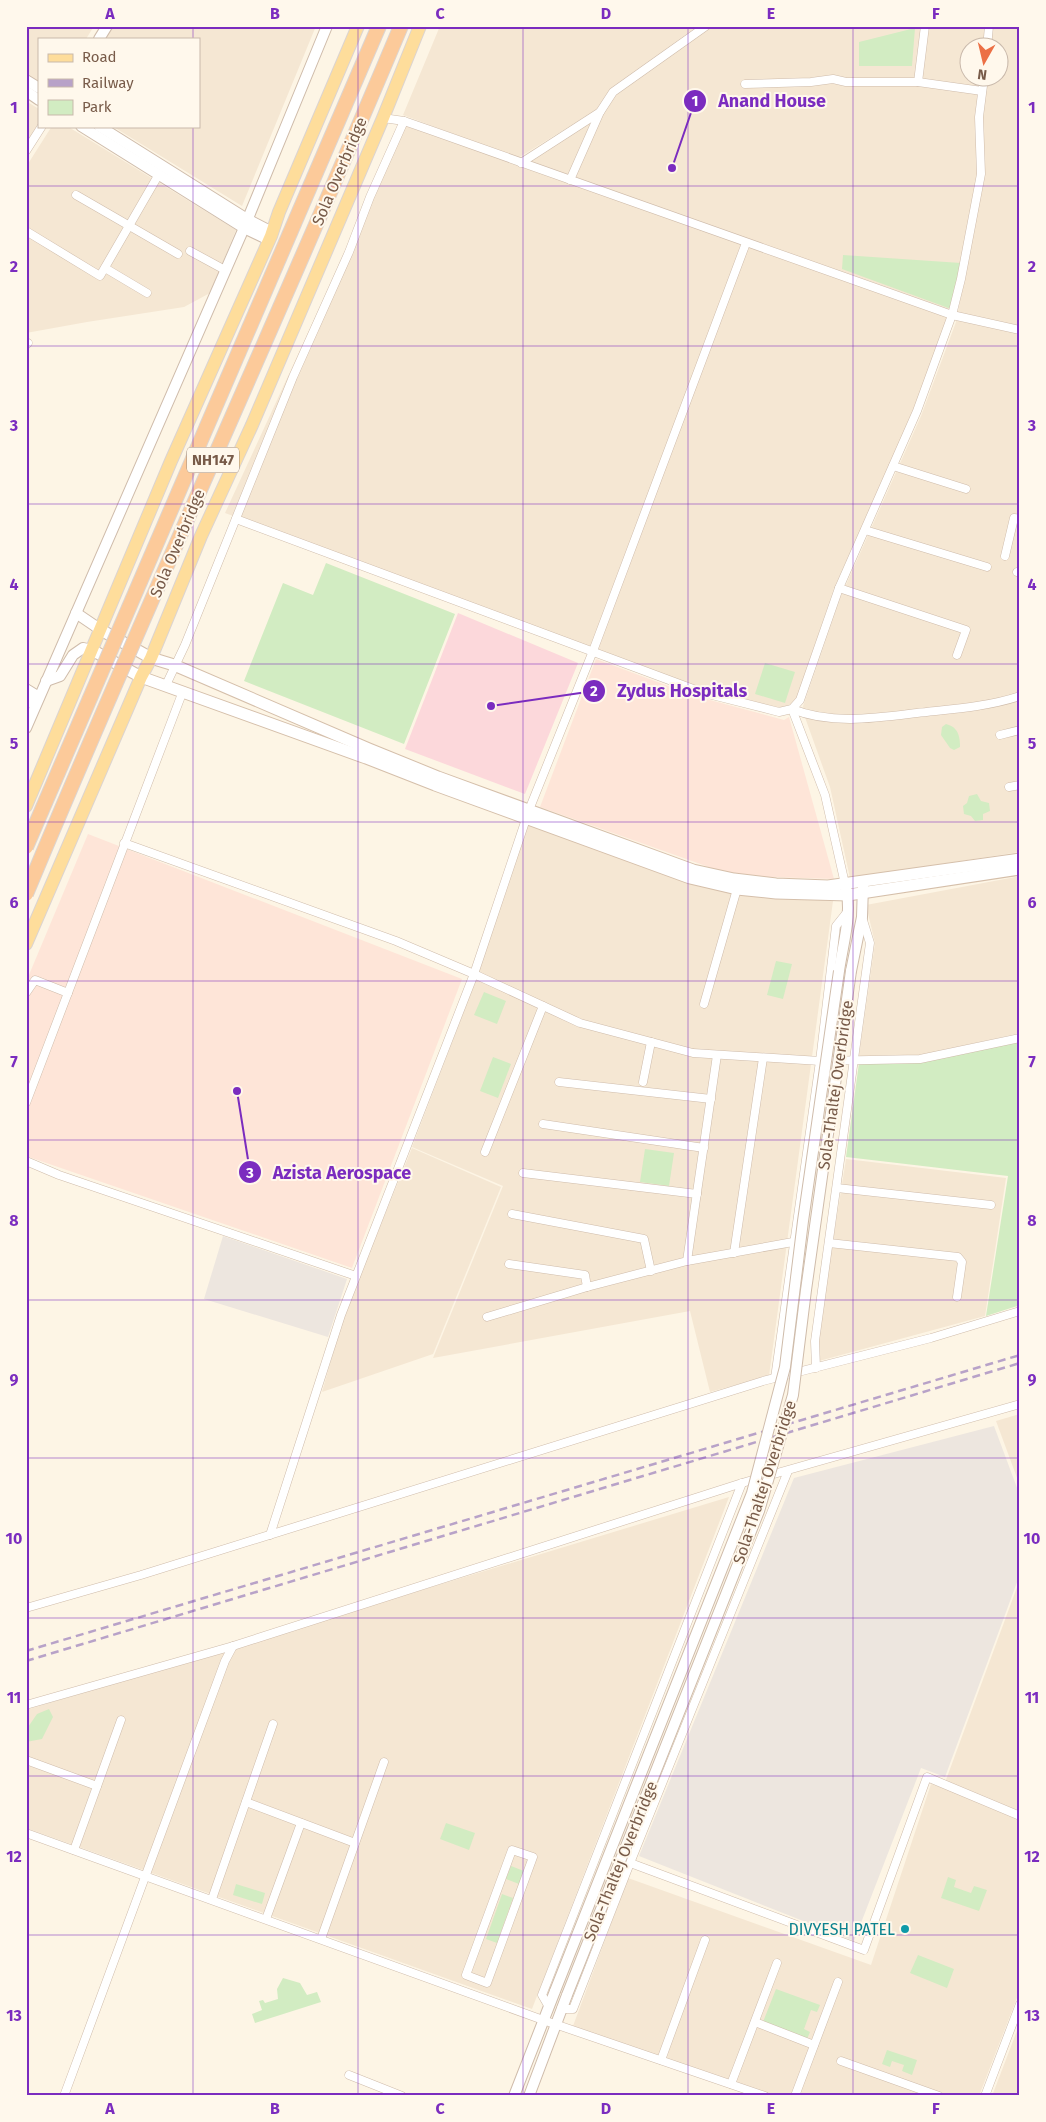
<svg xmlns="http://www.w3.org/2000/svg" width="1046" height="2122" font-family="'Fira Sans',sans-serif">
	<rect width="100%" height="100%" fill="#fdf5e5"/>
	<g fill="#f5e7d3">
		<polygon points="26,26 94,26 86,39 39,39 39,83 26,74"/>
		<polygon points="112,26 316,26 242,206 112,126 199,126 199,39 104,39"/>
		<polygon points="440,26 698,26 664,50 699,26 986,26 984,47 968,48 968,78 981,78 978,174 952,313 914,410 834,588 797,697 790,705 780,708 705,689 225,513 404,124 513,162 598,109 518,158 403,115"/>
		<polygon points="993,26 1020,26 1020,852 850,878 830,787 802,709 841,596 921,416 956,322 984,174 982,116 987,78 998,78 998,48 990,47"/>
		<polygon points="26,101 39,109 39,126 26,147"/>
		<polygon points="52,126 67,126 236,230 210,293 184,307 87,322 26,333 26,167"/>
		<polygon points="528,823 730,891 833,901 769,1376 710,1392 690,1311 433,1358 503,1186 412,1147 476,980"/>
		<polygon points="1020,876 1020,1033 921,1055 859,1056 875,943 866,905"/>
		<polygon points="412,1148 501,1187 433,1354 322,1392 344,1315"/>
		<polygon points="846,1159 1006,1178 985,1316 819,1361 817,1342"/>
		<polygon points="1020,1414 1020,1486 996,1421"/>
		<polygon points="729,1497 532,2009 26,1828 26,1710"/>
		<polygon points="1020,1579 1020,1990 979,2096 775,2096 573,2026 628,1878 871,1965 931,1784 943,1788"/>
		<polygon points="1020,2023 1020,2096 992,2096"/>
	</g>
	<g fill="#fee5d8">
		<polygon points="596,659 695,696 784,720 789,717 834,879 734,876 540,807"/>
		<polygon points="88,834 462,979 352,1268 26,1156 26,982"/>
	</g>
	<g fill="#ede6df">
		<polygon points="223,1236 347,1279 328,1337 204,1299"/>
		<polygon points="994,1426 1020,1496 1020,1574 945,1777 921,1768 854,1941 639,1856 794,1478"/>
	</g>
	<polygon fill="#fcd8db" points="458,613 578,663 525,794 405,749"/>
	<g fill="#d2ecc2">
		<polygon points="915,28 912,66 859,66 859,42"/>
		<polygon points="843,255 961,263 951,309 842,269"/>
		<polygon points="326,563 455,614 404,744 244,681 283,583 313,595"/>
		<polygon points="765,663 795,672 785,703 755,694"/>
		<path d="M946,724c12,3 14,12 14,23l-6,3 -4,-2 -9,-13 1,-8z"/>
		<polygon points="977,794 981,801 989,803 990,811 983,814 983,820 975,821 971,816 964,814 963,806 967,803 969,796"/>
		<polygon points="776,961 792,964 783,999 767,995"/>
		<polygon points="484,992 506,1001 497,1024 474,1015"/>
		<polygon points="1020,1040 1020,1305 986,1316 1008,1176 846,1157 859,1063 920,1061"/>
		<polygon points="493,1057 511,1064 498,1098 480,1091"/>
		<polygon points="645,1149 674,1153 669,1186 640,1182"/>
		<polygon points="49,1709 53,1717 42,1739 26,1742 26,1730 37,1714"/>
		<polygon points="446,1823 475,1833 469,1850 440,1839"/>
		<polygon points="511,1866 524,1871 519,1884 506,1879"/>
		<polygon points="948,1877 956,1880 954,1887 971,1893 974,1886 987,1890 979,1911 941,1898"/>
		<polygon points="236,1884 265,1893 262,1904 233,1895"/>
		<polygon points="502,1894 513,1898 497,1943 486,1939"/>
		<polygon points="918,1955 954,1969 947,1988 910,1973"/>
		<polygon points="283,1978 300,1983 307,1995 317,1992 321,2002 255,2023 252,2014 262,2010 259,2001 263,2000 265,2003 278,1999 277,1989"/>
		<polygon points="776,1989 820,2005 817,2012 811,2010 804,2029 810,2032 807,2039 763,2022"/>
		<polygon points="887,2050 917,2060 912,2075 902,2071 904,2065 892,2061 890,2067 882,2064"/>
	</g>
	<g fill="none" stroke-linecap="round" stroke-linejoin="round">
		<defs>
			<g id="minor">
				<polyline points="987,48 989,26"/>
				<polyline points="918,82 925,26"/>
				<polyline points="745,84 811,82 833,79 846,82 918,82 982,91"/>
				<polyline points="383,118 404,121 430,130 952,315 1020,330"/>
				<polyline points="26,151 42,126"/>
				<polyline points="521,163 600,112"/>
				<polyline points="570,180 600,112 613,92 706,26"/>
				<polyline points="76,195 178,254"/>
				<polyline points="26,231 100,276 159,174"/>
				<polyline points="190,251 225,270"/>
				<polyline points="105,268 147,293"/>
				<polyline points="26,342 28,343 26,345"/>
				<polyline points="893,466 966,489"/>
				<polyline points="236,519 704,693 779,712 792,709 800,700 839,588 917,411 952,315 961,279 981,174 979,117 984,78"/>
				<polyline points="865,530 987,567"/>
				<polyline points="1005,556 1014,518 1020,519"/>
				<polyline points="1017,572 1020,573"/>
				<polyline points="839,588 966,630 957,655"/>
				<polyline points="166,685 185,645 293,377 349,252 370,197 404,121"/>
				<path d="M792,709c39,16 85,9 125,4 35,-4 70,-6 103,-17"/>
				<polyline points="792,709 825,795 845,884"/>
				<polyline points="1000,735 1020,730"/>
				<polyline points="1009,787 1020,785"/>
				<polyline points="124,843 396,941 474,974 580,1023 693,1053 820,1061 920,1059 1020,1038"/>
				<polyline points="26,993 35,980 68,993"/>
				<polyline points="704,1004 737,889"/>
				<polyline points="559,1082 711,1099"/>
				<polyline points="643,1082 651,1042"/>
				<polyline points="26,1103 183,691"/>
				<polyline points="543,1124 704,1148"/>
				<polyline points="485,1152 543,1006"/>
				<polyline points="26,1161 59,1175 356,1276"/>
				<polyline points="523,1173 697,1194"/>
				<polyline points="837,1188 991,1205"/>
				<polyline points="512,1214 644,1239 651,1271"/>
				<polyline points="829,1243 958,1257 962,1262 957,1297"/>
				<polyline points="734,1253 763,1058"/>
				<polyline points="687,1261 717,1055"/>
				<polyline points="509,1264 585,1275 587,1287 687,1261 793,1242"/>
				<polyline points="487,1317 587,1287"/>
				<polyline points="816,1368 815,1341 870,943 862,917"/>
				<polyline points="775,1378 820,1061 836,926 848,911"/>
				<polyline points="270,1535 341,1315 474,974 529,810 593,651 746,243"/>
				<polyline points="26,1608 141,1575 763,1381 931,1338 1020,1311"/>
				<polyline points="26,1705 233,1646"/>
				<polyline points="26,1760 97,1786"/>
				<polyline points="246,1802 355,1843"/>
				<polyline points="26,1833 543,2020 765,2096"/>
				<polyline points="74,1850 121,1720"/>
				<polygon points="512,1850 533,1857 487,1983 466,1975"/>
				<polyline points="625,1861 864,1950 927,1777 1020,1816"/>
				<polyline points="212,1899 273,1724"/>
				<polyline points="266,1919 301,1823"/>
				<polyline points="321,1939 384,1762"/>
				<polyline points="549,2007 542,1995 742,1483"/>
				<polyline points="561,2009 573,2009 630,1863 788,1471"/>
				<polyline points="755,2022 814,2045"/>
				<polyline points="661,2060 705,1940"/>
				<polyline points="841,2061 939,2096"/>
				<polyline points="349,2075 402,2096"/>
				<polyline points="731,2084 777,1963"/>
				<polyline points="64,2096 225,1661 233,1646 742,1483 1020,1404"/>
				<polyline points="795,2096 838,1982"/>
				<polyline points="985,2096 1020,2004"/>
			</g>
			<g id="tertiary">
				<polyline points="99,39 107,26"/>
				<polyline points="26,80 39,88"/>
				<polyline points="26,91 39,100"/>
				<polyline points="81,126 244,228 269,240"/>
				<polyline points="99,126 247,219 272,232"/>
				<polyline points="76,613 101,630"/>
				<polyline points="46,681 60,676 73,655 83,648 92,650"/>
				<polyline points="26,689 39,697"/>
				<polyline points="26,699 35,705"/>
				<polyline points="26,728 244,228 327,26"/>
				<path d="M839,971c4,-28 14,-59 6,-87"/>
				<polyline points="851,971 862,917 863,885"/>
				<polyline points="514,2096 555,1991"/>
				<polyline points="529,2096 567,1995"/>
			</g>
			<g id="secondary">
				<polyline points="101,630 151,658 174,665 369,749 438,777 693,870 734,879 776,884 828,886 1020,859"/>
				<polyline points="92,650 141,677 366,758 435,785 690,878 737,889 776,893 848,895 1020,869"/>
			</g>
			<g id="primary">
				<polyline points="26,806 171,461 271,236 279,212 358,26"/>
				<polyline points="26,944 141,677 151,658 201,536 252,425 383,118 420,26"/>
			</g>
		</defs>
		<use href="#minor" stroke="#cfbcab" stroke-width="9"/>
		<use href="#tertiary" stroke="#cfbcab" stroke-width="12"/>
		<use href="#secondary" stroke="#d5bfaa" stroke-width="13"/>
		<use href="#primary" stroke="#dcd4d0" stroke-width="14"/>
		<use href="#minor" stroke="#fff" stroke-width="8"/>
		<use href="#tertiary" stroke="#fff" stroke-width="10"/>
		<use href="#secondary" stroke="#fff" stroke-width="11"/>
		<use href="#primary" stroke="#fedd9b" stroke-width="12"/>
		<g stroke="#b8a2c8" stroke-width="2.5" stroke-dasharray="8 5" stroke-linecap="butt">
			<polyline points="26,1651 1020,1355"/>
			<polyline points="26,1661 1020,1363"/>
		</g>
		<defs>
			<g id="tertiary-bridge">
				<polyline points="555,1991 752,1493 785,1367 803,1221 839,971"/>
				<polyline points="567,1995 759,1511 793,1395 806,1290 851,971"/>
			</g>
			<g id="trunk-bridge">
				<polyline points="26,847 379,26"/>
				<path d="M26,894c121,-291 253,-577 375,-868"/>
			</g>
		</defs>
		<use href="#tertiary-bridge" stroke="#cfbcab" stroke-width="12" stroke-linecap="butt"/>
		<use href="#trunk-bridge" stroke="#dcd4d0" stroke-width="16" stroke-linecap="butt"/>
		<use href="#tertiary-bridge" stroke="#fff" stroke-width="10"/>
		<use href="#trunk-bridge" stroke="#fcca9a" stroke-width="14"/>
	</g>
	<path fill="none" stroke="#7b2cbf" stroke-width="1" stroke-opacity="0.55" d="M193,26v13M358,26v2070M523,26v2070M688,26v2070M853,26v2070M193,126v1970M26,186h994M26,346h994M26,504h994M26,664h994M26,822h994M26,981h994M26,1140h994M26,1300h994M26,1458h994M26,1618h994M26,1776h994M26,1935h994"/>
	<circle fill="#0f9aa8" stroke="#fff8ec" stroke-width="2" cx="905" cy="1929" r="5"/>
	<g text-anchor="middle" stroke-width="4" stroke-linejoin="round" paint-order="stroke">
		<rect fill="#fff8ec" stroke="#a08a7a" stroke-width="1" x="187" y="447.5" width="52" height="25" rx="4"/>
		<g font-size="15" font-weight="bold" fill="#785b49">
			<text x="213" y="465">NH147</text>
		</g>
		<g font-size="16" fill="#785b49" stroke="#fff8ec">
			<text transform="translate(339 171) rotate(-67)" y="6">Sola Overbridge</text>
			<text transform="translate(177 543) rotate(-67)" y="6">Sola Overbridge</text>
			<text transform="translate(835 1085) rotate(-82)" y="6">Sola-Thaltej Overbridge</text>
			<text transform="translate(764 1482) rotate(-72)" y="6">Sola-Thaltej Overbridge</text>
			<text transform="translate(620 1861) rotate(-68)" y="6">Sola-Thaltej Overbridge</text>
		</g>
		<g font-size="16" fill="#0d838f" stroke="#fff8ec" text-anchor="end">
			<text x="895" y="1935">DIVYESH PATEL</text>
		</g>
	</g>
	<path fill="none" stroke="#7b2cbf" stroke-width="2" d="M672 168L695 101M491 706L594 691M237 1091L250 1172"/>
	<g fill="#7b2cbf" stroke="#fff8ec" stroke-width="2">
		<circle cx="672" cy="168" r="5"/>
		<circle cx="491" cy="706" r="5"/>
		<circle cx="237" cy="1091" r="5"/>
		<circle cx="695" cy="101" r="12"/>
		<circle cx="594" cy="691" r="12"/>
		<circle cx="250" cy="1172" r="12"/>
	</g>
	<g font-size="15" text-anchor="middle" font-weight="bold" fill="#fff">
		<text x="695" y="106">1</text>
		<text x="594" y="696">2</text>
		<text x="250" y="1178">3</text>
	</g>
	<g font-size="18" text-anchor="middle" font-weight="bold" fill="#7b2cbf" stroke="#fff8ec" stroke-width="4" stroke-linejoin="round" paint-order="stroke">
		<text x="772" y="107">Anand House</text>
		<text x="682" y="697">Zydus Hospitals</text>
		<text x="342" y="1179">Azista Aerospace</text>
	</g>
	<rect width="1046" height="2122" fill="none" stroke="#fff8ec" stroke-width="55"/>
	<rect x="38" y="38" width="162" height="90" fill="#fff8ec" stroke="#c9b9ab"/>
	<rect x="48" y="54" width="25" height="8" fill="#fedd9b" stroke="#c9b9ab"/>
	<text x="82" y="62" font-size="15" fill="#785b49">Road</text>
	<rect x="48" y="79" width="25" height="8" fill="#b8a2c8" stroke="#c9b9ab"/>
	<text x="82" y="88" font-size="15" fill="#785b49">Railway</text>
	<rect x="48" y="100" width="25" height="15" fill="#d2ecc2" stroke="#c9b9ab"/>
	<text x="82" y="112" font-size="15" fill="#785b49">Park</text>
	<g transform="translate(984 62) rotate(188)"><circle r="24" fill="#fff8ec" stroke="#c9b9ab"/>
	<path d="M0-4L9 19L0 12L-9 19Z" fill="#ec7045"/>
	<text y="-8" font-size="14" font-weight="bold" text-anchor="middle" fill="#785b49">N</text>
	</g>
	<rect x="28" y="28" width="990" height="2066" fill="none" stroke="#7b2cbf" stroke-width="2"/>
	<g font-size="16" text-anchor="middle" font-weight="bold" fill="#7b2cbf">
		<text x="110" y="19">A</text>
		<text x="275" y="19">B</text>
		<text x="440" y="19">C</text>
		<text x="606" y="19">D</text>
		<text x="771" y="19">E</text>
		<text x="936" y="19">F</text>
		<text x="14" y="113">1</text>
		<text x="1032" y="113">1</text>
		<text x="14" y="272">2</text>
		<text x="1032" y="272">2</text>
		<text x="14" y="431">3</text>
		<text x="1032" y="431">3</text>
		<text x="14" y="590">4</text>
		<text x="1032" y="590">4</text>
		<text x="14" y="749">5</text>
		<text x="1032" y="749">5</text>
		<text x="14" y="908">6</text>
		<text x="1032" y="908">6</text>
		<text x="14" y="1067">7</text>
		<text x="1032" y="1067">7</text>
		<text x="14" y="1226">8</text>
		<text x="1032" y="1226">8</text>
		<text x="14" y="1385">9</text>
		<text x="1032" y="1385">9</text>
		<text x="14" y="1544">10</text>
		<text x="1032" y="1544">10</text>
		<text x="14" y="1703">11</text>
		<text x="1032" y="1703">11</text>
		<text x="14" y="1862">12</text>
		<text x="1032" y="1862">12</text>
		<text x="14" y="2021">13</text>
		<text x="1032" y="2021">13</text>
		<text x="110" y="2114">A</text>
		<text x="275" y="2114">B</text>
		<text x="440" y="2114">C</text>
		<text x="606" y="2114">D</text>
		<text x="771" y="2114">E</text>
		<text x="936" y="2114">F</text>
	</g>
</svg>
